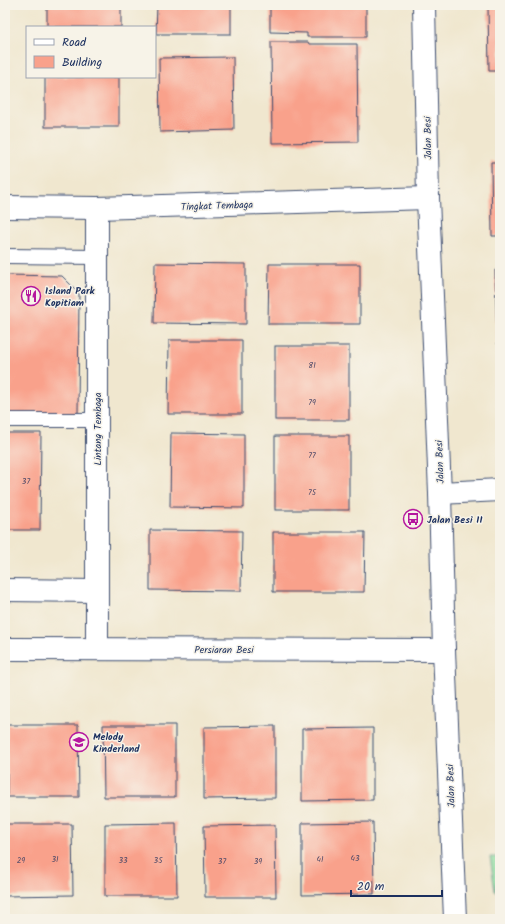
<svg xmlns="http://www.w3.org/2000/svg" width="505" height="924" font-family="Kalam,sans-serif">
	<rect width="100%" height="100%" fill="#f7f3e8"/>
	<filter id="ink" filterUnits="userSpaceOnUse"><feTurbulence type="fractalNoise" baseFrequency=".025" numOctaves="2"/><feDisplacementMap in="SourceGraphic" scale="8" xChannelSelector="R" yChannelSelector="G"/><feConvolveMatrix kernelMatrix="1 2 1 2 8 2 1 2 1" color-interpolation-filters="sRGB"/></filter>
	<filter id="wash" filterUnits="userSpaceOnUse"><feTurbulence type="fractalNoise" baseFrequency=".012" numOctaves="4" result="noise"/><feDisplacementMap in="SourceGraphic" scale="16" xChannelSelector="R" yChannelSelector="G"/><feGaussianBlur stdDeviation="0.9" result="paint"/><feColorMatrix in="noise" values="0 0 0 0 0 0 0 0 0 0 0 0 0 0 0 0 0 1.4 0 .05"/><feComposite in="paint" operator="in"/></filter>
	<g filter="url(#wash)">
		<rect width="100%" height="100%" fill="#f0e7cf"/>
		<polygon fill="#87da9c" stroke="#51847d" points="490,857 500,857 500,896 495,891"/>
		<g id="blocks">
			<g fill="#f9a18b">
				<rect x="47" y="5" width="74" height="22"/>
				<polygon points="157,5 231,5 231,34 156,34"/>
				<polygon points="270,5 366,5 366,37 307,37 307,33 270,32"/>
				<polygon points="488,5 500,5 500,71 489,71"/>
				<polygon points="271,42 308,42 309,44 357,44 358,142 272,143"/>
				<polygon points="233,57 234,130 160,132 159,58"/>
				<rect x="45" y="77" width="74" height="50"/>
				<polygon points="491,162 500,162 500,236 492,236"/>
				<polygon points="155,263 246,264 246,324 154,323"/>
				<polygon points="269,264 360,264 360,324 268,324"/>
				<polygon points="495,270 500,270 500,344 497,344"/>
				<polygon points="5,275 62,276 79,293 78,415 5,414"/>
				<polygon points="169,340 242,340 242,414 168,414"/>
				<rect x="275" y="346" width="74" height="74"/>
				<polygon points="5,433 41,433 40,530 5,530"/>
				<polygon points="171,433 244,434 244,508 170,507"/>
				<rect x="275" y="436" width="74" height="74"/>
				<polygon points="150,530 242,531 241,591 150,590"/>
				<polygon points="273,532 365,532 364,592 273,592"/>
				<polygon points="7,725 78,725 79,797 7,797"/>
				<polygon points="103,725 175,725 175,797 104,797"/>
				<polygon points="275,726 275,798 204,799 204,727"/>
				<polygon points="373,728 373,800 302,801 302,729"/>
				<polygon points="373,822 374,894 302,895 302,823"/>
				<polygon points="176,823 177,896 105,896 105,824"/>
				<polygon points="5,824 72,824 73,895 5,896"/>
				<polygon points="275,825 276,897 205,897 204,826"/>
			</g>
		</g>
	</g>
	<g filter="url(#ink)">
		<use href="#blocks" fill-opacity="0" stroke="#3b4b6f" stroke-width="1"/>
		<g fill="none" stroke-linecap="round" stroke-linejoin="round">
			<defs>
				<g id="lane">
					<polyline points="5,256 97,257"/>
					<polyline points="5,420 97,420"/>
				</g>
				<g id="street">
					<polyline points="5,207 97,208 428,198"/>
					<polyline points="440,493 500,490"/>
					<polyline points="5,590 97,591"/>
					<polyline points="5,649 444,650"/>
					<polyline points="97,649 97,208"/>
				</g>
				<polyline id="secondary" points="424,5 428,198 440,493 444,650 455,919"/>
			</defs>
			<use href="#lane" stroke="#3b4b6f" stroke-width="16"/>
			<use href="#street" stroke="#3b4b6f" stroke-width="24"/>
			<use href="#secondary" stroke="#3b4b6f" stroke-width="24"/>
			<use href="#lane" stroke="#fff" stroke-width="14"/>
			<use href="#street" stroke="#fff" stroke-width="22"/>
			<use href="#secondary" stroke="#fff" stroke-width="22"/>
		</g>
	</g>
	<defs>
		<symbol id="restaurant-ring" viewBox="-11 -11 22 22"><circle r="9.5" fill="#f7f3e8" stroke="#b5179e" stroke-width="1.5"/><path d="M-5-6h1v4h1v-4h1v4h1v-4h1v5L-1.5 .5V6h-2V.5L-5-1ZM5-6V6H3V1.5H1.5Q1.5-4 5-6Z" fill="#b5179e"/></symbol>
		<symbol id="bus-ring" viewBox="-11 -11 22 22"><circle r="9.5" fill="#f7f3e8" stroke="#b5179e" stroke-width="1.5"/><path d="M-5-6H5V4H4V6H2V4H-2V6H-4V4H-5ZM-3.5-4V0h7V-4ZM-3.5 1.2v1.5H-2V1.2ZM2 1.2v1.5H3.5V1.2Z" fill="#b5179e"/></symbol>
		<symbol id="school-ring" viewBox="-11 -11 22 22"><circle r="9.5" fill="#f7f3e8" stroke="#b5179e" stroke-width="1.5"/><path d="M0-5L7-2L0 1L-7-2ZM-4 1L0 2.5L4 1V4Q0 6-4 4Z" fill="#b5179e"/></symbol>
	</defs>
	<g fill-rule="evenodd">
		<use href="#restaurant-ring" x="20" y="285" width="22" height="22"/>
		<use href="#bus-ring" x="402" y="508" width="22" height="22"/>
		<use href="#school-ring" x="68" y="731" width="22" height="22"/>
	</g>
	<g text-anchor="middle" stroke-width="3" stroke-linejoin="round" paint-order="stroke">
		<g font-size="8" fill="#524c69">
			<text x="312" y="368">81</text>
			<text x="312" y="405">79</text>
			<text x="312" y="458">77</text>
			<text x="26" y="484">37</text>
			<text x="312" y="495">75</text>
			<text x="355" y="861">43</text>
			<text x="55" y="862">31</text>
			<text x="320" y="862">41</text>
			<text x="21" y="863">29</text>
			<text x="123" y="863">33</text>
			<text x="158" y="863">35</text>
			<text x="222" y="864">37</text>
			<text x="258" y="864">39</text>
		</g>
		<g font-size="10" fill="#1b2f5e" stroke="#f7f3e8">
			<text transform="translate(427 138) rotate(-91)" y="4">Jalan Besi</text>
			<text transform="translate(217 205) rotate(-2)" y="4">Tingkat Tembaga</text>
			<text transform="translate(97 429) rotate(-90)" y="4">Lintang Tembaga</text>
			<text transform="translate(439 462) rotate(-92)" y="4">Jalan Besi</text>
			<text x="224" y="653">Persiaran Besi</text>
			<text transform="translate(450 786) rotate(-92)" y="4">Jalan Besi</text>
		</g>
		<g font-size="10" font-weight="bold" fill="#1b2f5e" stroke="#f7f3e8" text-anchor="start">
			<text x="45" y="294">Island Park<tspan x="45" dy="12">Kopitiam</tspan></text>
			<text x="427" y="523">Jalan Besi II</text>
			<text x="93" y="740">Melody<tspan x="93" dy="12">Kinderland</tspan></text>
		</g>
	</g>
	<rect width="505" height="924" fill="none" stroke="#f7f3e8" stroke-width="20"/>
	<rect x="26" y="26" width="130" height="52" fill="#f7f3e8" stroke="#9fa5b1"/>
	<rect x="34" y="39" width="20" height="6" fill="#ffffff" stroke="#9fa5b1"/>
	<text x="62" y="46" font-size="12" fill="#1b2f5e">Road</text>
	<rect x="34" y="56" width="20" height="12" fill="#f9a18b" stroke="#9fa5b1"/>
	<text x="62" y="66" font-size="12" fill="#1b2f5e">Building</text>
	<path d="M351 890v6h91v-6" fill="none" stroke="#1b2f5e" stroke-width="2"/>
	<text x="357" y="890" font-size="12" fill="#1b2f5e" stroke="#f7f3e8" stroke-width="3" paint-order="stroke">20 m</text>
</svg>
